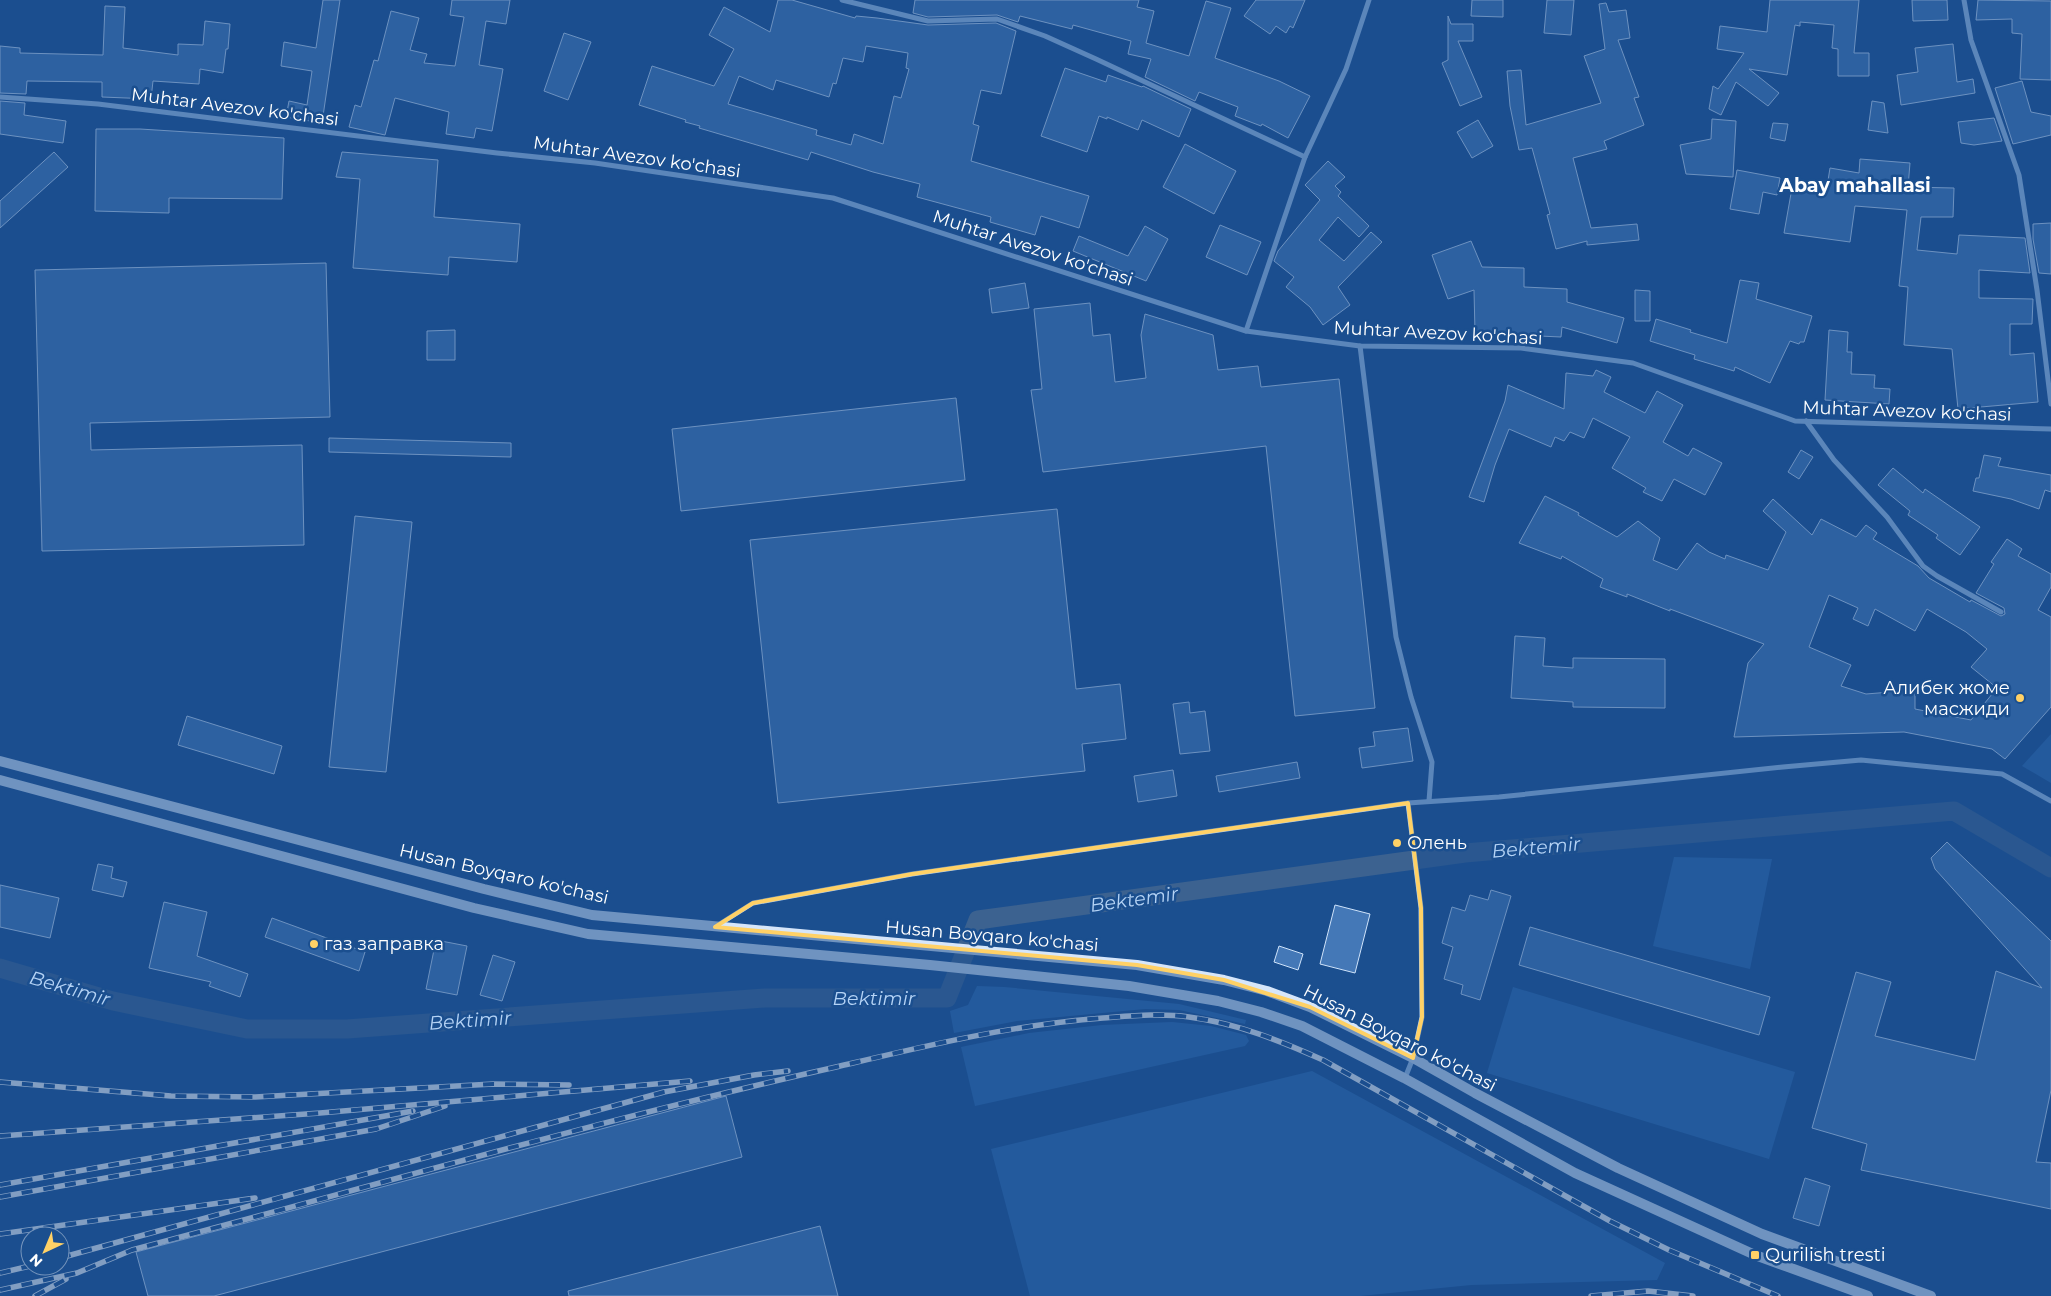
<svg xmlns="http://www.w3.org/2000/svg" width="2051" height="1296" font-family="Montserrat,sans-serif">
	<rect width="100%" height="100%" fill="#1b4f8f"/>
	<g fill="#2e69ad">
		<polygon points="2051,734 2051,783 2022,766"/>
		<polygon points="1674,857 1772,859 1750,969 1653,946"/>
		<polygon points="977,986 1004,987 1179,1004 1246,1020 1245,1024 1179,1010 1145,1009 1017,1021 954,1033 950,1011 968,1005"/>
		<polygon points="1513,987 1795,1072 1769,1159 1487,1073"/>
		<polygon points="1172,1022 1211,1026 1246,1035 1249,1041 1245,1046 975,1106 961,1047 1029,1033 1102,1025"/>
		<polygon points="1312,1071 1665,1263 1657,1280 1471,1285 1360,1296 1030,1296 991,1149"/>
	</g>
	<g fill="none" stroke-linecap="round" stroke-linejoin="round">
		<polyline stroke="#3c6290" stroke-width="19" points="0,968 113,1001 247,1029 347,1029 765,998 947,998 978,920 1465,853 1954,811 2051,868"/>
	</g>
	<g fill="#4478b7" stroke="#cfe3fa" fill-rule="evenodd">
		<polygon points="323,0 340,0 322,123 286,117 289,101 307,105 312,71 281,66 284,42 316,48"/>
		<polygon points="452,0 510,0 506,24 486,21 479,65 503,69 492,131 476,128 474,138 446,134 449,112 395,98 385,135 349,127 355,105 361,107 374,60 378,61 391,11 419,18 410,50 427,54 424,63 455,66 464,17 450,15"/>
		<path d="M778,0h14l63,18 1,-2 21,2 51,7 68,-2 20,8 -15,63 -20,-4 -8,34 6,2 -8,35 118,35 -10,32 -38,-12 -6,19 -45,-13 1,-5 -74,-20 3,-13 -47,-12 -62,-20 -3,8 -109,-32 1,-2 -15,-4 1,-2 -47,-15 13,-39 62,20 20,-37 -25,-14 15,-28 46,25zM866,46l42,7 -2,15 3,1 -8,29 -7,-2 -11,48 -29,-10 -3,11 -35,-10 1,-5 -89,-26 11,-28 34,14 3,-10 53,17 4,-14 3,1 7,-26 20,4z"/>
		<polygon points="915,0 1139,0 1137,7 1154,11 1146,43 1189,56 1206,1 1231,8 1215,58 1279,81 1310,96 1288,138 1262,124 1261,126 1235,116 1238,107 1199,92 1195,101 1145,77 1151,59 1128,54 1131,41 1073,25 1072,29 1020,16 1018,22 997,15 928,17 913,13"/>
		<polygon points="1256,0 1305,0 1293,28 1290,26 1286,33 1276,26 1270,34 1244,16"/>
		<polygon points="1472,0 1503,0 1503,17 1471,16"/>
		<polygon points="1547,0 1574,0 1571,35 1544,33"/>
		<polygon points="1770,0 1859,0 1854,53 1869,53 1869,76 1838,76 1838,49 1832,48 1834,25 1800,22 1800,26 1795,25 1787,75 1749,69 1779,93 1768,106 1736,82 1721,115 1709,109 1713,86 1718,89 1744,53 1717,49 1720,26 1767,32"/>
		<polygon points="1912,0 1947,0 1948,20 1913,21"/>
		<polygon points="1978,0 2051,1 2051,80 2020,79 2022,34 2012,33 2012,19 1976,20"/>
		<polygon points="1606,3 1609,12 1626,10 1630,38 1618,40 1639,97 1634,98 1644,125 1604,141 1607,149 1573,158 1591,228 1637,224 1639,240 1587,245 1587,241 1556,249 1547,215 1550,214 1532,148 1519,150 1510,106 1507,71 1521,70 1526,125 1601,103 1584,56 1605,49 1599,4"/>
		<polygon points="105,6 125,7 123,48 178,55 178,44 203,45 205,21 230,24 228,49 226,49 223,73 200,69 199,84 153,81 151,99 102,97 102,82 27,81 26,94 0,93 0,46 20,48 20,53 103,55"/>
		<polygon points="1448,16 1451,24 1473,24 1473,41 1458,41 1482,97 1460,106 1442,63 1448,60"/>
		<polygon points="564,33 591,42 568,100 544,91"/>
		<polygon points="1953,44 1957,82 1973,79 1975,93 1901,105 1897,75 1918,72 1915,48"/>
		<polygon points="1065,68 1106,82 1108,75 1142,87 1143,86 1191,109 1179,137 1142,120 1138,130 1107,117 1107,119 1099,116 1087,152 1041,136"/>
		<polygon points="2022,81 2031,112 2051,116 2051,135 2013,144 1995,88"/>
		<polygon points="0,101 25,103 24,115 66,121 63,143 0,134"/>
		<polygon points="1872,101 1884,103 1888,133 1868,130"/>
		<polygon points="1994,118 2002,141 1974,145 1961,143 1958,122"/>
		<polygon points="1712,119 1736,121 1733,177 1686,174 1680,145 1711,139"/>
		<polygon points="1478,120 1493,146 1472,158 1457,132"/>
		<polygon points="1773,123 1788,124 1785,141 1770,138"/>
		<polygon points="96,129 140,129 284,138 282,199 169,198 169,213 95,211"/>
		<polygon points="1185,144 1236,171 1214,214 1163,187"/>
		<polygon points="54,152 68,167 0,228 0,201"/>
		<polygon points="342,152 438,160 434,217 520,224 517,262 449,257 448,275 353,268 360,179 336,177"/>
		<polygon points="1860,159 1910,163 1908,187 1954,188 1953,217 1921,217 1917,250 1957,254 1959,235 2025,238 2030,273 1979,270 1979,298 2033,299 2032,324 2010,324 2010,355 2034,353 2038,402 1958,409 1952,349 1904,345 1908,287 1899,286 1907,210 1855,206 1850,242 1784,233 1792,188 1826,193 1830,168 1859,173"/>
		<polygon points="1328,161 1345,177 1335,186 1341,192 1338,196 1369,226 1359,237 1338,217 1319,240 1344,261 1371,232 1382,242 1338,287 1350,305 1323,325 1310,307 1286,287 1294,277 1274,261 1278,251 1320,200 1305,185"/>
		<polygon points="1737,170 1780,178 1777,195 1763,192 1759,214 1730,209"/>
		<polygon points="2051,223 2051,274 2039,273 2033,239 2033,224"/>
		<polygon points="1220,225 1261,242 1247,275 1206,257"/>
		<polygon points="1145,226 1168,239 1146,281 1073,251 1079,236 1128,256"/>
		<polygon points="1471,241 1482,267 1524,268 1524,287 1567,289 1567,302 1624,318 1617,343 1562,327 1561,337 1475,333 1474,290 1448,299 1432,255"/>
		<polygon points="326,263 330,417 90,423 91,450 302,445 304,545 42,551 35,270"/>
		<polygon points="1740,280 1759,283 1756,299 1812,316 1804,342 1800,342 1799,344 1790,341 1770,383 1735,367 1734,371 1694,359 1695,355 1650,341 1656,319 1691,330 1690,332 1727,343"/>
		<polygon points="1025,283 1029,308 992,313 989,289"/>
		<polygon points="1635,290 1650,291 1650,321 1635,321"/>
		<polygon points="1090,303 1093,336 1110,334 1115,382 1146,378 1141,335 1145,314 1213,335 1218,370 1258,366 1261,387 1339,379 1375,708 1295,716 1266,446 1043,472 1031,390 1042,389 1034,309"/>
		<polygon points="455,330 455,360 427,360 427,331"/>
		<polygon points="1829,330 1848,332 1847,352 1852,352 1851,374 1875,375 1874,388 1890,389 1889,404 1825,400"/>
		<polygon points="1596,370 1611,377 1604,392 1645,413 1657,391 1683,405 1663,442 1688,456 1693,448 1722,463 1705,495 1674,479 1662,501 1643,492 1646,488 1612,468 1630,437 1593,418 1584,438 1570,432 1564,441 1555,437 1551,447 1509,429 1495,465 1484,502 1469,497 1505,401 1508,385 1564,409 1566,373 1593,376"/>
		<polygon points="956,398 965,480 681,511 672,429"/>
		<polygon points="329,438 511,443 511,457 329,452"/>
		<polygon points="1801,450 1813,457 1799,479 1788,472"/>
		<polygon points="1984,455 2001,458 1998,466 2051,475 2051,492 2045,490 2039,509 2011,499 1973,491 1976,478 1979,478"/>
		<polygon points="1893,468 1923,493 1925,489 1980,527 1960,555 1936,538 1938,535 1908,515 1910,511 1878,485"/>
		<path d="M1545,496l34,17 -1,2 39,22 21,-16 22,17 -7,22 24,10 20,-27 12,9 16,7 1,-4 42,15 18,-38 -23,-21 10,-12 39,36 9,-16 35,18 10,-12 11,8 -4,6 45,27 11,12 41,24 1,-2 30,16 4,-2 -1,-6 -28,-15 18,-29 -3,-2 16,-23 15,10 -4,7 33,18v13l-13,23 13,7v90l-46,52 -13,-10 -88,-17 -170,5 14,-74 16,-19 -94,-35v2l-43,-17v3l-27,-10 3,-8 -41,-23 -1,3 -42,-16zM1829,595l29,13 -5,11 15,7 7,-17 40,22 12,-22 39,23 21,17 -16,18 26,21 -26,32 -56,-11v-19l-49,4 -25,-8 10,-21 -42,-18z"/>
		<polygon points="1057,509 1076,689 1120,684 1126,739 1082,744 1085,771 778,803 750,540"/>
		<polygon points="355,516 412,522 386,772 329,767"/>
		<polygon points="1515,636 1545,638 1543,666 1573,668 1573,658 1665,659 1665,708 1573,707 1573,702 1511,698"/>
		<polygon points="1189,702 1190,713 1205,711 1210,751 1180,754 1173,704"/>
		<polygon points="187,716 282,746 274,774 178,745"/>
		<polygon points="1408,728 1413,761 1362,768 1359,748 1375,746 1373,732"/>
		<polygon points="1297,762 1300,778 1219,792 1216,776"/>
		<polygon points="1173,770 1177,796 1138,802 1134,776"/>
		<polygon points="1947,842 2051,941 2051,1090 2036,1162 2051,1163 2051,1209 1861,1170 1867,1144 1812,1128 1856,972 1891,982 1875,1036 1975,1060 1996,971 2042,988 1935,869 1931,858"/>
		<polygon points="98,864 113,867 111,878 127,882 123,897 92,890"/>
		<polygon points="0,885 59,898 50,938 0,927"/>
		<polygon points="1491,890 1511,896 1480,1000 1461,994 1463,985 1444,979 1453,947 1442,943 1452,907 1465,911 1470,895 1488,900"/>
		<polygon points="164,902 207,912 197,956 248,974 240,997 209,986 211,982 149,968"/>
		<polygon points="1335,905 1370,914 1355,973 1320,964"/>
		<polygon points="272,918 365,952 359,971 265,937"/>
		<polygon points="1530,927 1770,997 1759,1035 1519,965"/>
		<polygon points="436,940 467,946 457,995 426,989"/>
		<polygon points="1279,946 1303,954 1298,970 1274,962"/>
		<polygon points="493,955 515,962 502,1001 480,995"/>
		<polygon points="726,1096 742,1157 214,1296 148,1296 136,1252"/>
		<polygon points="1805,1178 1830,1186 1819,1226 1793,1218"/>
		<polygon points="820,1226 838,1296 569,1296 568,1291"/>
	</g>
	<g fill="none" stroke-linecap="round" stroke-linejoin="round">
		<g stroke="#a9c9ee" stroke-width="5">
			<polyline points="842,0 928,21 997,19 1045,36 1096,59 1305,157"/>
			<polyline points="1964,0 1971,40 2019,175 2037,290 2051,404"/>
			<polyline points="0,97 98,104 497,153 595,163 833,198 1246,331 1360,346 1521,348 1633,363 1795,421 2051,429"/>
			<polyline points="1246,331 1305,157 1346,69 1369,0"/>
			<polyline points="1360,346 1396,637 1411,697 1432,762 1429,801"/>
			<polyline points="1806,421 1834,460 1887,517 1923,566 1937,576 2001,612"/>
			<polyline points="718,925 753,903 912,874 1408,803 1499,797 1783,767 1861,760 2002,774 2051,801"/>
			<polyline points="1405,1078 1413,1058 1422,1017 1421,908 1408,803"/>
		</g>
		<g stroke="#d6e6fa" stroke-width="10">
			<polyline points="0,761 484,889 592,915 1137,965 1224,980 1267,991 1310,1007 1413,1058 1475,1093 1618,1168 1762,1234 1931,1296"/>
			<polyline points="0,780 474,908 588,934 930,965 1129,986 1218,1001 1261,1012 1302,1026 1404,1078 1575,1173 1755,1255 1868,1296"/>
		</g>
		<defs>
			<g id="rail">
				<polyline points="0,1082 171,1096 255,1097 493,1084 569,1085"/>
				<polyline points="0,1136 320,1113 690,1081"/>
				<polyline points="0,1185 413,1111"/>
				<polyline points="0,1197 376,1129 445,1106"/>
				<polyline points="0,1234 255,1198"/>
				<polyline points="60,1258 664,1092 754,1075 788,1071"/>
				<polyline points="0,1273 30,1266"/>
				<path d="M0,1290l77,-17 55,-23c234,-62 467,-130 704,-183 89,-21 175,-42 267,-49 28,-2 57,-5 86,-1 47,6 92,24 134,43l287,161 59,29 109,46"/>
				<polyline points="35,1296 66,1279"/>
				<polyline points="1591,1296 1648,1291 1693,1296"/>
			</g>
		</defs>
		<use href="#rail" stroke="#fff" stroke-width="5.5"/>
		<use href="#rail" stroke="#1b4f8f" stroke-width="4" stroke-dasharray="11" stroke-linecap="butt"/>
	</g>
	<path d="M0 0H2051V1296H0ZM1408,803l13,105 1,109 -9,41 -103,-51 -86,-27 -87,-15 -422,-38 38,-24 159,-29z" fill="#1b4f8f" fill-opacity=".55" fill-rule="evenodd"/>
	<path fill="none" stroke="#ffd166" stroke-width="4" stroke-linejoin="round" d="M1408,803l13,105 1,109 -9,41 -103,-51 -86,-27 -87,-15 -422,-38 38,-24 159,-29z"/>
	<g fill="#ffd166" stroke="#1b4f8f" stroke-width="2">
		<circle cx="2020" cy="698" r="5"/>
		<circle cx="1397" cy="843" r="5"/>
		<circle cx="314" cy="944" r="5"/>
		<rect x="1750" y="1250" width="10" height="10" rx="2.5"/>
	</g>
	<g text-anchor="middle" stroke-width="5" stroke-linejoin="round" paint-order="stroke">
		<g font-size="18" fill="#fff" stroke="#1b4f8f">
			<text transform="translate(235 107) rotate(7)" y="6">Muhtar Avezov ko'chasi</text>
			<text transform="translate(637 157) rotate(8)" y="6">Muhtar Avezov ko'chasi</text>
			<text transform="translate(1033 248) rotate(18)" y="6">Muhtar Avezov ko'chasi</text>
			<text transform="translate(1438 333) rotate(3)" y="6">Muhtar Avezov ko'chasi</text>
			<text transform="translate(1907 411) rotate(2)" y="6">Muhtar Avezov ko'chasi</text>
			<text transform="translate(504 874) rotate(13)" y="6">Husan Boyqaro ko'chasi</text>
			<text transform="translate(992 936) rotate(5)" y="6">Husan Boyqaro ko'chasi</text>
			<text transform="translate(1400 1038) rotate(27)" y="6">Husan Boyqaro ko'chasi</text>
		</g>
		<g font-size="18" fill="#fff" stroke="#1b4f8f" text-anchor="start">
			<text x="2010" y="694" text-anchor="end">Алибек жоме<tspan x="2010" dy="21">масжиди</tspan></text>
			<text x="1407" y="849">Олень</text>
			<text x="324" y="950">газ заправка</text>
			<text x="1765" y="1261">Qurilish tresti</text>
		</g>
		<g font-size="19" font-weight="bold" fill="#fff" stroke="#1b4f8f">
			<text x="1855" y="192">Abay mahallasi</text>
		</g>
		<g font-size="19" font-style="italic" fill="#b5d3f5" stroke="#1b4f8f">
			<text transform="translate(1536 847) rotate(-5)" y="7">Bektemir</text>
			<text transform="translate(1134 899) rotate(-8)" y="7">Bektemir</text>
			<text transform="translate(70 988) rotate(16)" y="7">Bektimir</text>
			<text x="874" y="1005">Bektimir</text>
			<text transform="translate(470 1020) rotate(-4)" y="7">Bektimir</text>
		</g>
	</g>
	<g transform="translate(45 1251) rotate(224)"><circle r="24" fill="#1b4f8f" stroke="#7695bc"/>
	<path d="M0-4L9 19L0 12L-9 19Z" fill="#ffd166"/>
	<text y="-8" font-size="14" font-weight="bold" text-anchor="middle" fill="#ffffff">N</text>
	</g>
</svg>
